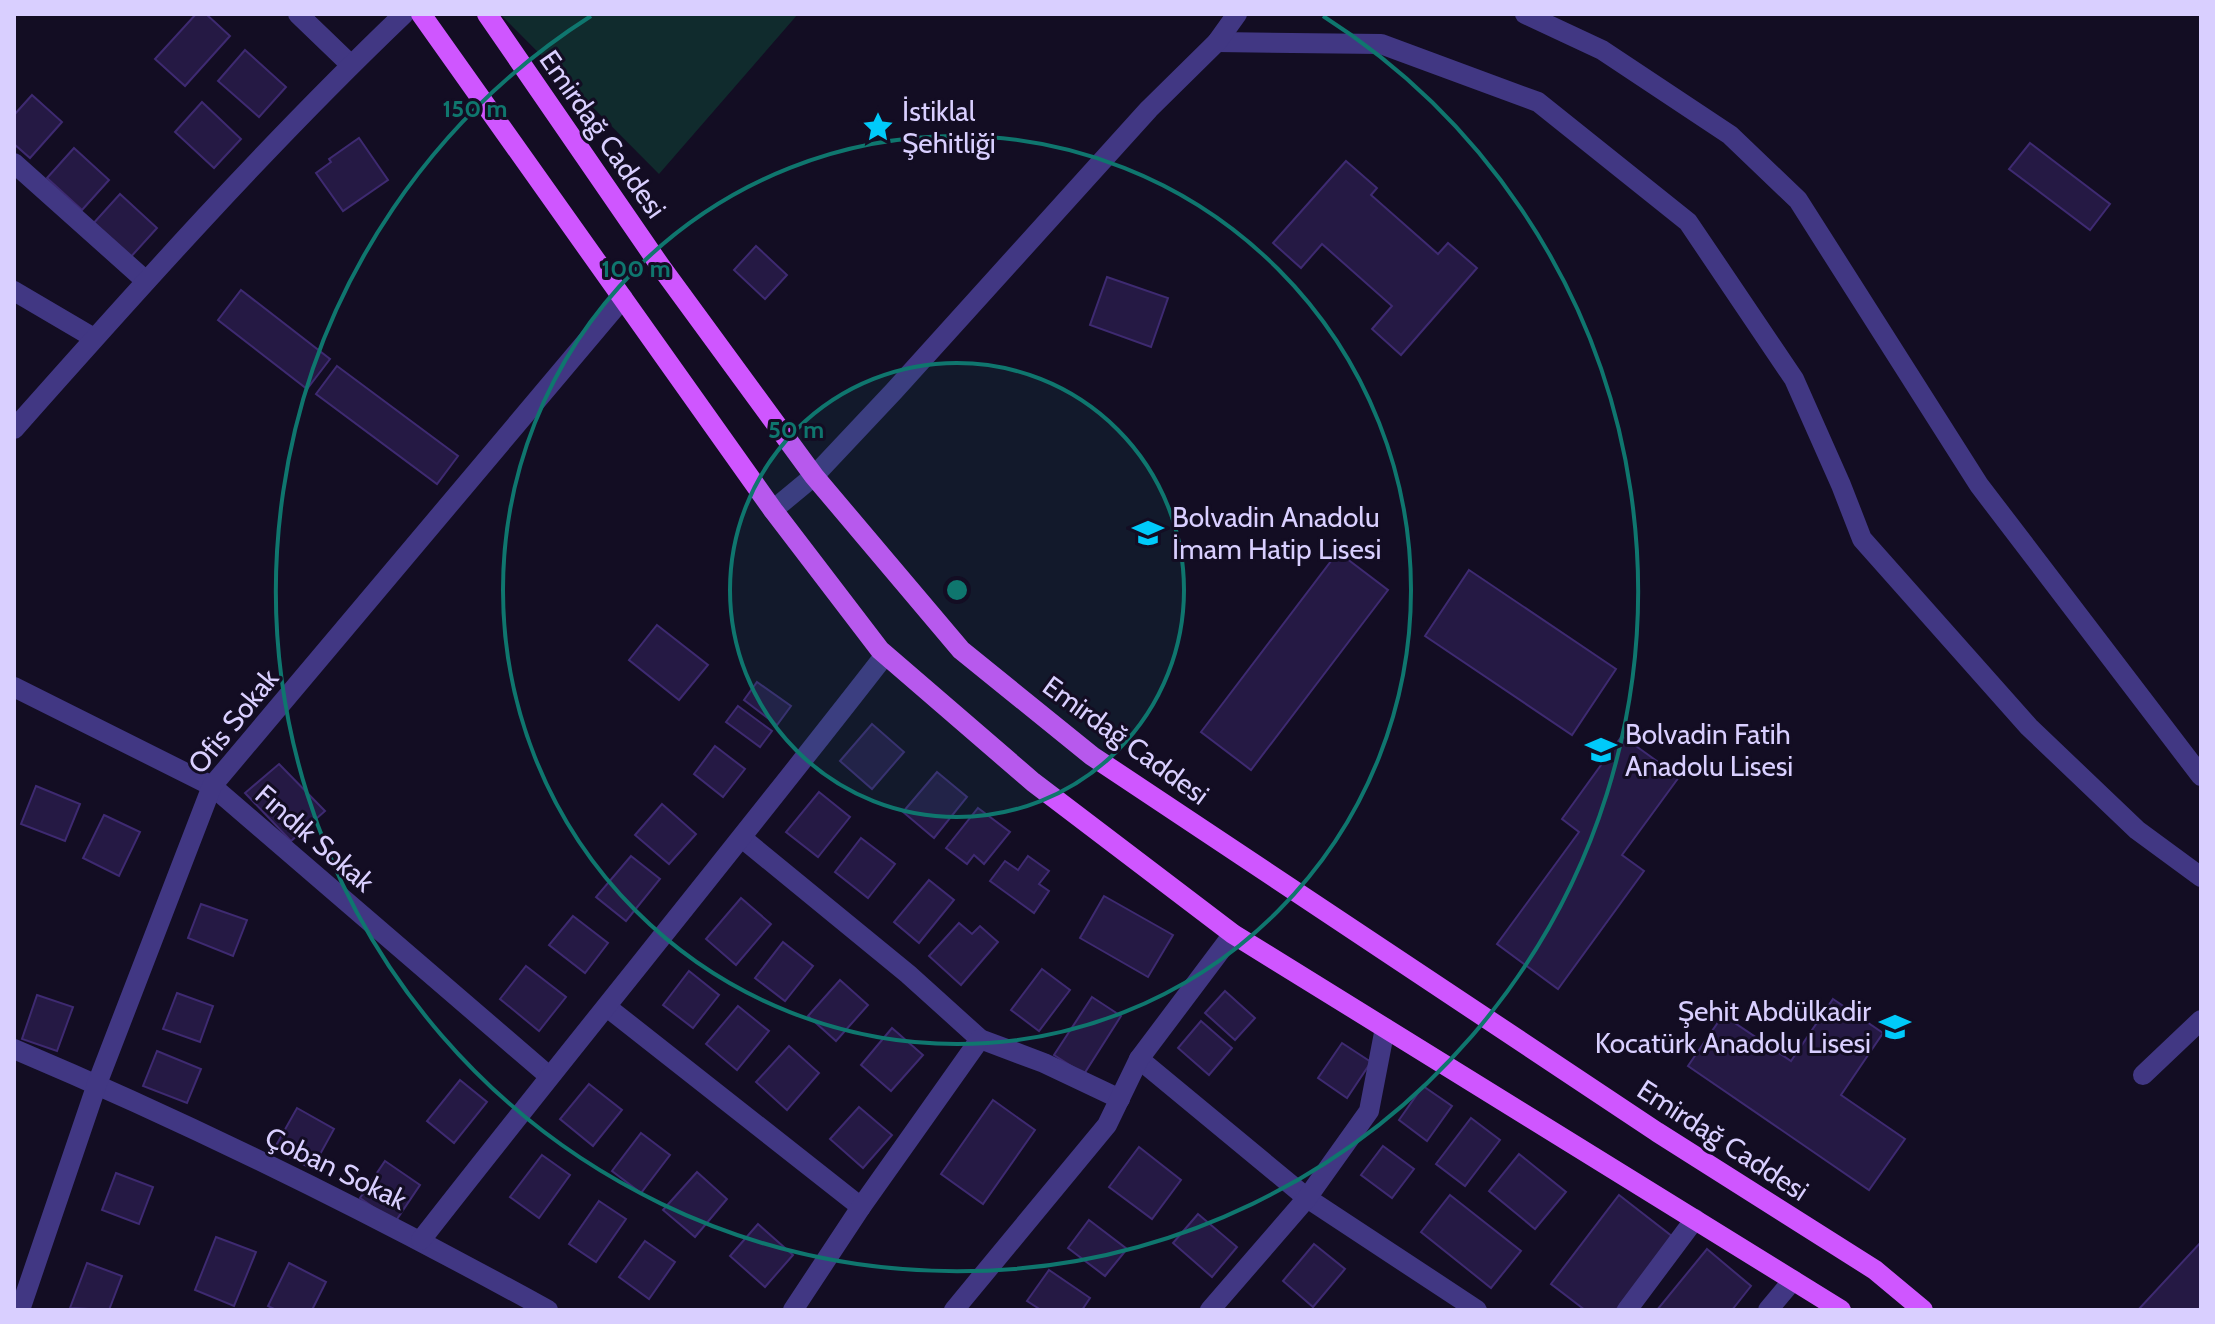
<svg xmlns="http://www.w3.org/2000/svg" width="2215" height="1324" font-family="Cabin,sans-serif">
	<rect width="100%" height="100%" fill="#130d23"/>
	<polygon fill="#102b2d" points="500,14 798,14 659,174"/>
	<g fill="#251944" stroke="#3e2a71" stroke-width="2">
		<polygon points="196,14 206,14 230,36 185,86 155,59"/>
		<polygon points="245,50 286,87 259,117 218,81"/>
		<polygon points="32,95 62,122 30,158 14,144 14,115"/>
		<polygon points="202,102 241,139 214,168 175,132"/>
		<polygon points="359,138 388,180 343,211 316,173 331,162 329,159"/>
		<polygon points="2030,143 2110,204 2090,230 2009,169"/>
		<polygon points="74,148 109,180 82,210 47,178"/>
		<polygon points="1346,161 1377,188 1371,195 1438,254 1448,243 1477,268 1401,355 1372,329 1392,306 1322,244 1301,268 1273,243"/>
		<polygon points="120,194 157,228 128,260 91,226"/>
		<polygon points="756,246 787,275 765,299 734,270"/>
		<polygon points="1107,277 1168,298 1151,347 1090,325"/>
		<polygon points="241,290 330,359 307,389 218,320"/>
		<polygon points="337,366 458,456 437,484 316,394"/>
		<polygon points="1338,552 1388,590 1251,770 1201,732"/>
		<polygon points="1469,570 1616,669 1572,735 1425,636"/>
		<polygon points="657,625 708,665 679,700 629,660"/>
		<polygon points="757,682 791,706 777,725 744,700"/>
		<polygon points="738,706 772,731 760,747 726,722"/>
		<polygon points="872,724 904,752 872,789 840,761"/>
		<polygon points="1622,736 1679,777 1622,855 1644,871 1558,989 1497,944 1579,832 1562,819"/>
		<polygon points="715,746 745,769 723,797 694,774"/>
		<polygon points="279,764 325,811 291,841 245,793"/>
		<polygon points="937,772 967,797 934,838 903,812"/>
		<polygon points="36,786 80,804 65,841 21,824"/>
		<polygon points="819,792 850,817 818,857 786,832"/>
		<polygon points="662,804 696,834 669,864 635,835"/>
		<polygon points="978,808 1010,832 984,864 974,855 967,864 946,848"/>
		<polygon points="104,815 140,832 119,876 83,858"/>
		<polygon points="861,838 895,864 868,898 835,872"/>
		<polygon points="631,856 660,879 626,921 596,897"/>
		<polygon points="1028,856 1049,871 1039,884 1049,891 1034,913 990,881 1005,861 1018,870"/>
		<polygon points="929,880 954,900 919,943 894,922"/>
		<polygon points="1104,896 1173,935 1148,977 1080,938"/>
		<polygon points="741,898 771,924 736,965 706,939"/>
		<polygon points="201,904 247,920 233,956 188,938"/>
		<polygon points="573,916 608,943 585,973 549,945"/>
		<polygon points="959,923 972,934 980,926 998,942 961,985 929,956"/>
		<polygon points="783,942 813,966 785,1001 755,978"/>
		<polygon points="526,966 566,997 539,1031 500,999"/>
		<polygon points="1042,969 1070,990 1039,1031 1011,1010"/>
		<polygon points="689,971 719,995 693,1028 663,1005"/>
		<polygon points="840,980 868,1005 836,1041 808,1016"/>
		<polygon points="1225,991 1255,1018 1235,1040 1205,1013"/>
		<polygon points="177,993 213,1006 200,1042 163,1029"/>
		<polygon points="37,995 73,1007 57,1051 22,1039"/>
		<polygon points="1092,997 1121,1016 1084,1074 1054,1055"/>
		<polygon points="1833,999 1883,1033 1841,1095 1905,1139 1869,1190 1688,1066 1723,1015 1791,1061"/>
		<polygon points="738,1006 769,1031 737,1070 706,1044"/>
		<polygon points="1201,1021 1232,1048 1209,1075 1178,1048"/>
		<polygon points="892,1028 923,1055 891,1091 861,1065"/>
		<polygon points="1342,1043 1371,1062 1347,1098 1318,1078"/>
		<polygon points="789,1046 819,1073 787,1110 756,1082"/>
		<polygon points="157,1051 201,1069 187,1103 143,1086"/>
		<polygon points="460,1080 487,1102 454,1143 427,1121"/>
		<polygon points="589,1084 622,1110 593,1146 560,1119"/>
		<polygon points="1423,1086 1452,1106 1427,1141 1399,1120"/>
		<polygon points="993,1100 1035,1130 983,1204 941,1174"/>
		<polygon points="859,1107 892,1135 863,1168 830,1139"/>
		<polygon points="297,1108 334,1129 312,1169 274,1149"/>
		<polygon points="1471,1118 1500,1140 1465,1186 1436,1164"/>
		<polygon points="641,1133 670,1155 641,1193 612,1171"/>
		<polygon points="1383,1146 1414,1169 1392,1198 1361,1175"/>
		<polygon points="1139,1147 1181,1180 1152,1219 1109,1187"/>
		<polygon points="1519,1154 1566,1192 1535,1229 1489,1191"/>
		<polygon points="542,1155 570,1175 539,1218 510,1197"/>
		<polygon points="385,1161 420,1185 395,1222 360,1198"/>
		<polygon points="697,1172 727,1199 695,1237 663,1210"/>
		<polygon points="116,1173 153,1187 139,1224 102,1210"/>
		<polygon points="1450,1195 1521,1251 1491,1288 1421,1232"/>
		<polygon points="1619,1195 1673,1237 1616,1310 1585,1310 1551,1284"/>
		<polygon points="599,1201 626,1219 596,1262 569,1244"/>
		<polygon points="1198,1214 1237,1247 1212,1277 1173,1243"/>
		<polygon points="1089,1220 1127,1249 1105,1276 1068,1248"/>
		<polygon points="758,1224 793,1255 765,1287 730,1256"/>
		<polygon points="216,1237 256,1252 234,1306 195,1290"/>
		<polygon points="645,1241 675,1262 649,1299 619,1277"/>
		<polygon points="2201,1242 2201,1310 2138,1310"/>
		<polygon points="1314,1244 1345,1269 1313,1307 1283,1281"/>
		<polygon points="1707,1249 1751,1286 1732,1310 1657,1310"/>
		<polygon points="87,1263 122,1276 109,1310 70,1308"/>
		<polygon points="289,1263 326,1282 312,1310 276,1310 268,1306"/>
		<polygon points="1049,1270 1090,1298 1082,1310 1041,1310 1027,1301"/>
	</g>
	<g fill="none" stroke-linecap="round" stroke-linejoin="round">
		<g stroke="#413783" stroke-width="20">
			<polyline points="298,14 351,65"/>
			<polyline points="1525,14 1602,50 1730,135 1798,200 1979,485 2201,776"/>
			<polyline points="1217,42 1381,44 1538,102 1688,222 1794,379 1841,485 1862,539 2029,727 2137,830 2201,877"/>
			<polyline points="14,163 146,281"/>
			<polyline points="14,291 94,338"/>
			<path d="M14,429c126,-142 253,-284 390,-415"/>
			<polyline points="773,510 814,476 894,391 1149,109 1217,42 1237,14"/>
			<polyline points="14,687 212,786 549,1076"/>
			<polyline points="742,838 908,974 980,1039 1044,1063 1120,1099"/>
			<polyline points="607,1007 861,1207"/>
			<path d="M14,1049c182,77 361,166 534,261"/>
			<polyline points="1139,1059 1307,1198 1477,1310"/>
			<polyline points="2143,1075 2201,1020"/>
			<path d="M421,1240c153,-196 311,-388 464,-585"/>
			<polyline points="20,1310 97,1084 212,786 623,298"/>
			<polyline points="793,1310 861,1207 980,1039"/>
			<polyline points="954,1310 1107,1125 1139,1059 1233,934"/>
			<polyline points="1210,1310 1307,1198 1369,1111 1385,1028"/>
			<polyline points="1627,1310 1695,1219"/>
			<polyline points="1768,1310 1793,1280"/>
		</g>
		<g stroke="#cf56ff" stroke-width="20">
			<polyline points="421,14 773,510 880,650 1033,782 1233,934 1841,1310"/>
			<polyline points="487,14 661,267 814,476 961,650 1092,756 1657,1132 1875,1270 1923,1310"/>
		</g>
	</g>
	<circle cx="957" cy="590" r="227" fill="#0f766e" fill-opacity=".12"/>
	<g fill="none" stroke="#0f766e" stroke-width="4">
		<circle cx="957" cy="590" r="227"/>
		<circle cx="957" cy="590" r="454"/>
		<path d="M1323 16A681 681 0 1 1 591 16"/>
	</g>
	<defs>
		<symbol id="sight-bare" viewBox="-9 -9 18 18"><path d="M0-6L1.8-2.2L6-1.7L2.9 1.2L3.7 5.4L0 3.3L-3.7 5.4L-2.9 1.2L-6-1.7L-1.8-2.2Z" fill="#00cafa" stroke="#130d23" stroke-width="2.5" paint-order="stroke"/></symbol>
		<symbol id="school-bare" viewBox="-9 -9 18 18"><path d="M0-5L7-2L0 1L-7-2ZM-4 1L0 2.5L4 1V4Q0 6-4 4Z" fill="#00cafa" stroke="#130d23" stroke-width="2.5" paint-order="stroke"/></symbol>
	</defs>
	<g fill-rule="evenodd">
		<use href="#sight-bare" x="856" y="105" width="44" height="44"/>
		<use href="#school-bare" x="1126" y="511" width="44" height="44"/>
		<use href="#school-bare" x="1579" y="728" width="44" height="44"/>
		<use href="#school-bare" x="1873" y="1005" width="44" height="44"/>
	</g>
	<g text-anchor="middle" stroke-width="6" stroke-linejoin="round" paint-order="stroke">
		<g font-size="28" fill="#d9cfff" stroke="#130d23" text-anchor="start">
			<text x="902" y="121">İstiklal<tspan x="902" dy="32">Şehitliği</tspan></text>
			<text x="1172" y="527">Bolvadin Anadolu<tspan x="1172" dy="32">İmam Hatip Lisesi</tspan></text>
			<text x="1625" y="744">Bolvadin Fatih<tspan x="1625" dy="32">Anadolu Lisesi</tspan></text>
			<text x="1871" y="1021" text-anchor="end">Şehit Abdülkadir<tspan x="1871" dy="32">Kocatürk Anadolu Lisesi</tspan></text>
		</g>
		<g font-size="28" fill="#d9cfff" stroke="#130d23">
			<text transform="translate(603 134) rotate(55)" y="10">Emirdağ Caddesi</text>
			<text transform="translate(233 721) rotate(-51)" y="10">Ofis Sokak</text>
			<text transform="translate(1126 740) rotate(36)" y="10">Emirdağ Caddesi</text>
			<text transform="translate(315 838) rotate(41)" y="10">Fındık Sokak</text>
			<text transform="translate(1723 1140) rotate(33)" y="10">Emirdağ Caddesi</text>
			<text transform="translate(336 1168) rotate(26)" y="10">Çoban Sokak</text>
		</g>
	</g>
	<circle cx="957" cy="590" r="12" fill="#0f766e" stroke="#130d23" stroke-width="4"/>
	<g font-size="24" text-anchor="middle" font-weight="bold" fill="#0f766e" stroke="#130d23" stroke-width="6" stroke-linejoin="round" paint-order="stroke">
		<text x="475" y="117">150 m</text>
		<text x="636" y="277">100 m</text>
		<text x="796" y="438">50 m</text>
	</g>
	<rect width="2215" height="1324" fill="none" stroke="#d9cfff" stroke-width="32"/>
</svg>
